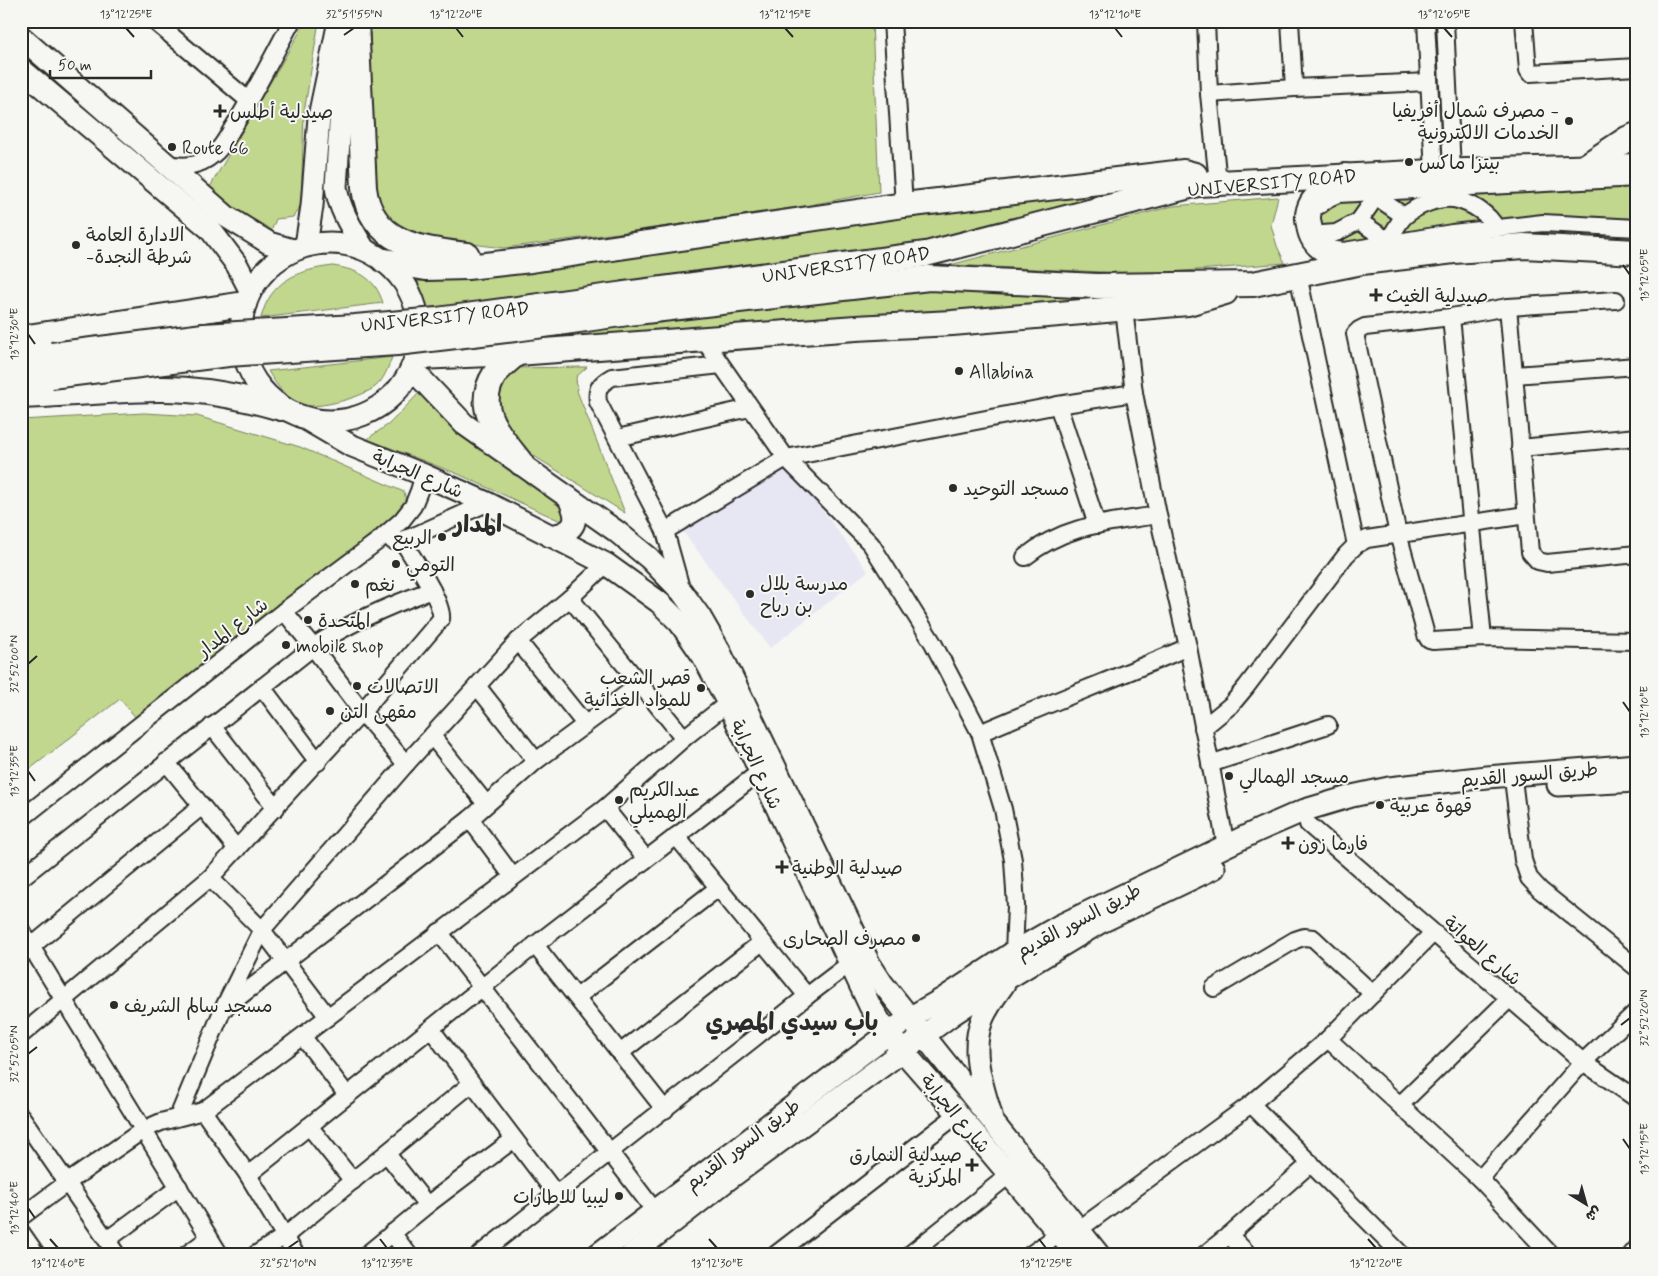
<svg xmlns="http://www.w3.org/2000/svg" width="1658" height="1276" font-family="Mynerve,'Playpen Sans Arabic',sans-serif">
	<rect width="100%" height="100%" fill="#f6f6f2"/>
	<filter id="ink" filterUnits="userSpaceOnUse"><feTurbulence type="fractalNoise" baseFrequency=".02" numOctaves="2"/><feDisplacementMap in="SourceGraphic" scale="10" xChannelSelector="R" yChannelSelector="G"/><feConvolveMatrix kernelMatrix="1 2 1 2 8 2 1 2 1" color-interpolation-filters="sRGB"/></filter>
	<g filter="url(#ink)">
		<polygon fill="#e7e7f3" points="783,458 868,571 770,648 682,530"/>
		<g fill="#c1d78d" stroke="#76815c">
			<polygon points="306,21 319,21 304,113 301,205 293,217 276,219 270,234 207,192"/>
			<polygon points="371,21 872,21 879,192 804,206 633,231 504,248 448,241 401,231 378,199 369,62"/>
			<polygon points="1637,186 1637,232 1569,224 1346,250 1320,232 1321,213 1329,200"/>
			<polygon points="1141,190 917,250 425,309 415,282 1002,200"/>
			<polygon points="1278,197 1271,225 1277,246 1285,263 1146,274 950,265 1173,206"/>
			<path d="M333,266c25,4 42,11 50,37l-122,15c9,-37 37,-48 72,-52z"/>
			<polygon points="920,285 1176,295 435,350"/>
			<path d="M392,357c-4,11 -8,23 -17,30 -13,10 -55,22 -71,18 -16,-4 -28,-20 -36,-34z"/>
			<polygon points="587,367 576,377 577,391 625,513 510,441 491,396 507,368"/>
			<polygon points="422,390 432,406 450,424 569,513 565,523 458,474 367,439 389,424"/>
			<polygon points="144,413 197,416 300,447 404,492 407,504 399,512 137,719 120,699 21,776 21,420"/>
		</g>
		<g fill="none" stroke-linecap="round" stroke-linejoin="round">
			<defs>
				<g id="minor">
					<polyline points="154,21 249,101"/>
					<polyline points="892,21 904,205"/>
					<polyline points="1206,21 1209,94 1218,183"/>
					<polyline points="1290,21 1294,88"/>
					<polyline points="1426,21 1434,172"/>
					<polyline points="1445,21 1452,171"/>
					<polyline points="1524,21 1528,70 1530,73 1637,67"/>
					<polyline points="1209,94 1294,88 1429,82"/>
					<path d="M164,163c19,5 35,4 50,-9 9,-7 14,-19 20,-28 21,-34 39,-70 58,-105"/>
					<polyline points="1320,205 1329,198 1338,194 1637,178"/>
					<polyline points="1359,221 1373,201 1378,198 1404,216"/>
					<path d="M1310,235l26,-2 23,-12 25,17 4,1c7,-6 10,-18 18,-24 11,-9 32,-18 47,-16 16,3 36,14 43,29"/>
					<polyline points="1336,250 1344,251 1452,233 1543,223 1637,228"/>
					<polyline points="1298,275 1356,545"/>
					<polyline points="1616,300 1508,307 1530,552 1538,561 1547,563 1637,554"/>
					<polyline points="1508,307 1451,317 1365,327 1359,330 1355,334 1398,534 1426,635 1429,640 1433,641 1483,638 1637,641"/>
					<polyline points="1124,309 1134,393 1158,515 1188,647 1226,846"/>
					<polyline points="1451,317 1483,638"/>
					<polyline points="704,340 786,458 871,544 933,643 980,733 1003,809 1013,860 1016,906 1014,952"/>
					<polyline points="1514,375 1637,366"/>
					<polyline points="1058,405 1097,525"/>
					<polyline points="617,438 750,408"/>
					<polyline points="1520,448 1637,437"/>
					<polyline points="665,531 786,458 1058,405 1134,393"/>
					<polyline points="393,541 402,540 416,535 487,503"/>
					<path d="M1025,557c41,-33 83,-34 133,-42"/>
					<path d="M682,592l-17,-61 -67,-129c-2,-14 2,-18 14,-25l109,-12"/>
					<polyline points="570,598 684,738"/>
					<polyline points="284,611 313,647 362,712 406,764"/>
					<polyline points="518,641 585,724"/>
					<polyline points="477,686 536,761"/>
					<polyline points="262,687 318,762"/>
					<polyline points="212,726 276,808"/>
					<polyline points="1203,728 1231,705 1246,687 1346,555 1356,545 1367,539 1526,515"/>
					<path d="M980,733c69,-30 139,-56 208,-86"/>
					<polyline points="432,736 486,804"/>
					<polyline points="166,762 237,849"/>
					<polyline points="1210,764 1328,725"/>
					<polyline points="1514,787 1523,860 1529,878 1540,890 1637,968"/>
					<polyline points="605,808 646,859"/>
					<polyline points="21,819 284,611 378,541 402,520 413,506 419,491 424,475"/>
					<polyline points="470,819 513,877"/>
					<polyline points="1308,824 1583,1062 1637,1099"/>
					<path d="M21,878l292,-231c37,-25 77,-42 119,-57"/>
					<polyline points="210,878 262,930 328,1017"/>
					<polyline points="21,930 220,1255"/>
					<polyline points="439,932 609,1151 654,1210"/>
					<polyline points="535,945 665,1110"/>
					<polyline points="21,955 202,806"/>
					<polyline points="1214,988 1295,940 1304,937 1313,938 1373,994"/>
					<polyline points="807,996 849,964"/>
					<polyline points="577,997 718,888"/>
					<polyline points="226,1007 470,819 536,761 640,684"/>
					<polyline points="431,1029 556,1194"/>
					<path d="M21,1035l189,-157 152,-166 79,-93c3,-16 -30,-64 -39,-79"/>
					<polyline points="303,1037 347,1095"/>
					<polyline points="1328,1039 1480,1179 1551,1255"/>
					<polyline points="620,1053 762,942"/>
					<polyline points="1251,1104 1402,1255"/>
					<polyline points="1400,1105 1509,999"/>
					<polyline points="203,1111 248,1175 296,1255"/>
					<polyline points="21,1116 117,1255"/>
					<polyline points="178,1117 223,1009 262,930 406,764 518,641 570,598 606,564"/>
					<polyline points="309,1126 353,1181"/>
					<polyline points="387,1154 427,1205"/>
					<polyline points="248,1175 535,945 761,771"/>
					<polyline points="1480,1179 1583,1062 1637,1011"/>
					<polyline points="21,1217 68,1182 143,1130 161,1122 203,1111 605,808 684,738 728,703"/>
					<polyline points="21,1232 37,1255"/>
					<polyline points="392,1233 409,1255"/>
					<polyline points="1229,1235 1249,1255"/>
					<polyline points="107,1240 179,1187"/>
					<polyline points="186,1255 209,1238"/>
					<polyline points="255,1255 285,1236 471,1084"/>
					<polyline points="366,1255 427,1205 514,1139"/>
					<path d="M479,1255c109,-86 219,-172 328,-259l-131,-160"/>
					<polyline points="775,1255 958,1114"/>
					<polyline points="909,1255 1009,1175"/>
					<polyline points="1030,1255 1059,1234 1078,1230 1251,1104 1328,1039 1433,933"/>
					<polyline points="1204,1255 1229,1235 1311,1163"/>
					<polyline points="1631,1255 1637,1248"/>
				</g>
				<g id="major">
					<polyline points="21,37 227,217 269,243 293,250"/>
					<path d="M351,49l-10,61 -5,77c3,22 16,42 28,62"/>
					<polyline points="21,69 210,229 237,265 250,290"/>
					<circle cx="330" cy="332" r="89"/>
					<polyline points="306,245 312,206 319,117 339,21"/>
					<polyline points="412,369 464,424 616,531 649,558 682,592 700,617 719,650 869,963 882,983 1099,1255"/>
					<polyline points="304,418 350,445 424,475 487,503 606,564 659,602 680,623 703,656 728,703 870,1006 888,1034 958,1114 1077,1255"/>
					<path d="M550,536c27,-4 30,-16 18,-39"/>
					<polyline points="1558,785 1637,781"/>
					<path d="M991,1115c-9,-31 -21,-63 -9,-95 5,-13 14,-25 22,-36"/>
					<polyline points="597,1255 909,1018 944,998 1014,952 1059,926 1259,830 1305,810 1352,796 1389,788 1487,777 1637,765"/>
					<polyline points="631,1255 730,1178 953,1014 1008,978 1099,923 1214,868"/>
				</g>
				<g id="highway">
					<path d="M356,21l8,167c7,56 56,61 103,67"/>
					<polyline points="1586,166 1627,139 1637,135"/>
					<path d="M1345,176c-9,6 -27,17 -33,27 -4,7 -5,15 -3,22 3,26 27,31 49,36"/>
					<polyline points="385,261 426,268 467,267 531,260 904,205 1184,172 1195,175 1198,184"/>
					<polyline points="625,294 926,254 1198,184 1434,172 1637,166"/>
					<polyline points="628,313 929,278 1097,286 1253,284 1362,262 1454,251 1524,246 1637,252"/>
					<polyline points="21,338 244,304"/>
					<path d="M517,353c-7,6 -16,13 -22,21 -23,35 6,63 26,89"/>
					<polyline points="417,357 517,353 856,328 952,323 1188,303 1225,292"/>
					<polyline points="21,360 52,355"/>
					<polyline points="21,380 51,376"/>
					<path d="M21,396c45,-2 90,-6 135,-7 42,-1 84,7 125,19"/>
				</g>
			</defs>
			<use href="#minor" stroke="#2b2b2b" stroke-width="20"/>
			<use href="#major" stroke="#2b2b2b" stroke-width="25"/>
			<use href="#highway" stroke="#2b2b2b" stroke-width="28"/>
			<use href="#minor" stroke="#f6f6f2" stroke-width="16"/>
			<use href="#major" stroke="#f6f6f2" stroke-width="21"/>
			<use href="#highway" stroke="#f6f6f2" stroke-width="24"/>
			<defs>
				<g id="highway-bridge">
					<polyline points="52,355 204,336 355,327 437,320 625,294"/>
					<polyline points="51,376 228,354 397,343 515,329 628,313"/>
				</g>
			</defs>
			<use href="#highway-bridge" stroke="#2b2b2b" stroke-width="28" stroke-linecap="butt"/>
			<use href="#highway-bridge" stroke="#f6f6f2" stroke-width="24"/>
		</g>
	</g>
	<path fill="none" stroke="#2b2b2b" stroke-width="2" d="M126,28l8,9M456,28l7,9M785,28l8,9M1115,28l7,9M1444,28l8,9M344,35l10,-7M1623,265l7,10M28,334l7,10M28,664l9,-8M1623,702l7,10M28,771l7,10M1621,1025l9,-7M28,1054l9,-7M1623,1139l7,10M28,1208l7,10M50,1239l8,9M380,1239l7,9M709,1239l8,9M1039,1239l7,9M1368,1239l8,9M288,1248l10,-7"/>
	<g fill="#2b2b2b" stroke="#f6f6f2" stroke-width="2">
		<path d="M217.5 103.5h5v5h5v5h-5v5h-5v-5h-5v-5h5z"/>
		<circle cx="1569" cy="121" r="5"/>
		<circle cx="172" cy="147" r="5"/>
		<circle cx="1409" cy="162" r="5"/>
		<circle cx="76" cy="245" r="5"/>
		<path d="M1373.5 287.5h5v5h5v5h-5v5h-5v-5h-5v-5h5z"/>
		<circle cx="959" cy="371" r="5"/>
		<circle cx="953" cy="488" r="5"/>
		<circle cx="442" cy="537" r="5"/>
		<circle cx="396" cy="564" r="5"/>
		<circle cx="355" cy="584" r="5"/>
		<circle cx="750" cy="594" r="5"/>
		<circle cx="308" cy="620" r="5"/>
		<circle cx="286" cy="645" r="5"/>
		<circle cx="357" cy="686" r="5"/>
		<circle cx="701" cy="688" r="5"/>
		<circle cx="330" cy="711" r="5"/>
		<circle cx="1229" cy="776" r="5"/>
		<circle cx="619" cy="800" r="5"/>
		<circle cx="1380" cy="805" r="5"/>
		<path d="M1285.5 835.5h5v5h5v5h-5v5h-5v-5h-5v-5h5z"/>
		<path d="M779.5 859.5h5v5h5v5h-5v5h-5v-5h-5v-5h5z"/>
		<circle cx="916" cy="938" r="5"/>
		<circle cx="114" cy="1005" r="5"/>
		<path d="M969.5 1157.5h5v5h5v5h-5v5h-5v-5h-5v-5h5z"/>
		<circle cx="619" cy="1196" r="5"/>
	</g>
	<g text-anchor="middle" stroke-width="4" stroke-linejoin="round" paint-order="stroke">
		<g font-size="19" fill="#2b2b2b" stroke="#f6f6f2" text-anchor="start">
			<text x="1559" y="117" text-anchor="end">مصرف شمال أفريفيا -<tspan x="1559" dy="22">الخدمات الالكترونية</tspan></text>
			<text x="230" y="118">صيدلية أطلس</text>
			<text x="182" y="154">Route 66</text>
			<text x="1419" y="169">بيتزا ماكس</text>
			<text x="86" y="241">الادارة العامة<tspan x="86" dy="22">-شرطة النجدة</tspan></text>
			<text x="1386" y="302">صيدلية الغيث</text>
			<text x="969" y="378">Allabina</text>
			<text x="963" y="495">مسجد التوحيد</text>
			<text x="432" y="544" text-anchor="end">الربيع</text>
			<text x="406" y="571">التومي</text>
			<text x="760" y="590">مدرسة بلال<tspan x="760" dy="22">بن رباح</tspan></text>
			<text x="365" y="591">نغم</text>
			<text x="318" y="627">المتحدة</text>
			<text x="296" y="652">mobile shop</text>
			<text x="691" y="684" text-anchor="end">قصر الشعب<tspan x="691" dy="22">للمواد الغذائية</tspan></text>
			<text x="367" y="693">الاتصالات</text>
			<text x="340" y="718">مقهى التن</text>
			<text x="1239" y="783">مسجد الهمالي</text>
			<text x="629" y="796">عبدالكريم<tspan x="629" dy="22">الهميلي</tspan></text>
			<text x="1390" y="812">قهوة عربية</text>
			<text x="1298" y="850">فارما زون</text>
			<text x="792" y="874">صيدلية الوطنية</text>
			<text x="906" y="945" text-anchor="end">مصرف الصحارى</text>
			<text x="124" y="1012">مسجد سالم الشريف</text>
			<text x="962" y="1161" text-anchor="end">صيدلية النمارق<tspan x="962" dy="22">المركزية</tspan></text>
			<text x="609" y="1203" text-anchor="end">ليبيا للاطارات</text>
		</g>
		<g font-size="19" fill="#2b2b2b" stroke="#f6f6f2">
			<text transform="translate(1272 182) rotate(-5)" y="7">UNIVERSITY ROAD</text>
			<text transform="translate(846 264) rotate(-8)" y="7">UNIVERSITY ROAD</text>
			<text transform="translate(445 316) rotate(-6)" y="7">UNIVERSITY ROAD</text>
			<text transform="translate(418 473) rotate(23)" y="7">شارع الجرابة</text>
			<text transform="translate(232 627) rotate(-38)" y="7">شارع المدار</text>
			<text transform="translate(757 764) rotate(65)" y="7">شارع الجرابة</text>
			<text transform="translate(1529 774) rotate(-5)" y="7">طريق السور القديم</text>
			<text transform="translate(1078 920) rotate(-28)" y="7">طريق السور القديم</text>
			<text transform="translate(1483 950) rotate(41)" y="7">شارع العواتة</text>
			<text transform="translate(956 1113) rotate(50)" y="7">شارع الجرابة</text>
			<text transform="translate(742 1144) rotate(-37)" y="7">طريق السور القديم</text>
		</g>
		<g font-size="24" font-weight="bold" fill="#2b2b2b" stroke="#f6f6f2">
			<text x="478" y="532">المدار</text>
			<text x="792" y="1030">باب سيدي المصري</text>
		</g>
	</g>
	<rect width="1658" height="1276" fill="none" stroke="#f6f6f2" stroke-width="55"/>
	<g transform="translate(1586 1204) rotate(143)" stroke="#f6f6f2" stroke-width="4" paint-order="stroke">
	<path d="M0-4L9 19L0 12L-9 19Z" fill="#2b2b2b"/>
	<text y="-8" font-size="14" font-weight="bold" text-anchor="middle" fill="#2b2b2b">ش</text>
	</g>
	<path d="M50 70v8h101v-8" fill="none" stroke="#2b2b2b" stroke-width="2.5"/>
	<text x="58" y="70" font-size="15" fill="#2b2b2b" stroke="#f6f6f2" stroke-width="4" paint-order="stroke">50 m</text>
	<rect x="28" y="28" width="1602" height="1220" fill="none" stroke="#2b2b2b" stroke-width="2"/>
	<g font-size="12" text-anchor="middle" fill="#2b2b2b">
		<text x="126" y="18">13°12'25"E</text>
		<text x="354" y="18">32°51'55"N</text>
		<text x="456" y="18">13°12'20"E</text>
		<text x="785" y="18">13°12'15"E</text>
		<text x="1115" y="18">13°12'10"E</text>
		<text x="1444" y="18">13°12'05"E</text>
		<text transform="translate(1644 275) rotate(-90)" y="4">13°12'05"E</text>
		<text transform="translate(14 334) rotate(-90)" y="4">13°12'30"E</text>
		<text transform="translate(14 664) rotate(-90)" y="4">32°52'00"N</text>
		<text transform="translate(1644 712) rotate(-90)" y="4">13°12'10"E</text>
		<text transform="translate(14 771) rotate(-90)" y="4">13°12'35"E</text>
		<text transform="translate(1644 1018) rotate(-90)" y="4">32°52'20"N</text>
		<text transform="translate(14 1054) rotate(-90)" y="4">32°52'05"N</text>
		<text transform="translate(1644 1149) rotate(-90)" y="4">13°12'15"E</text>
		<text transform="translate(14 1208) rotate(-90)" y="4">13°12'40"E</text>
		<text x="58" y="1267">13°12'40"E</text>
		<text x="288" y="1267">32°52'10"N</text>
		<text x="387" y="1267">13°12'35"E</text>
		<text x="717" y="1267">13°12'30"E</text>
		<text x="1046" y="1267">13°12'25"E</text>
		<text x="1376" y="1267">13°12'20"E</text>
	</g>
</svg>
